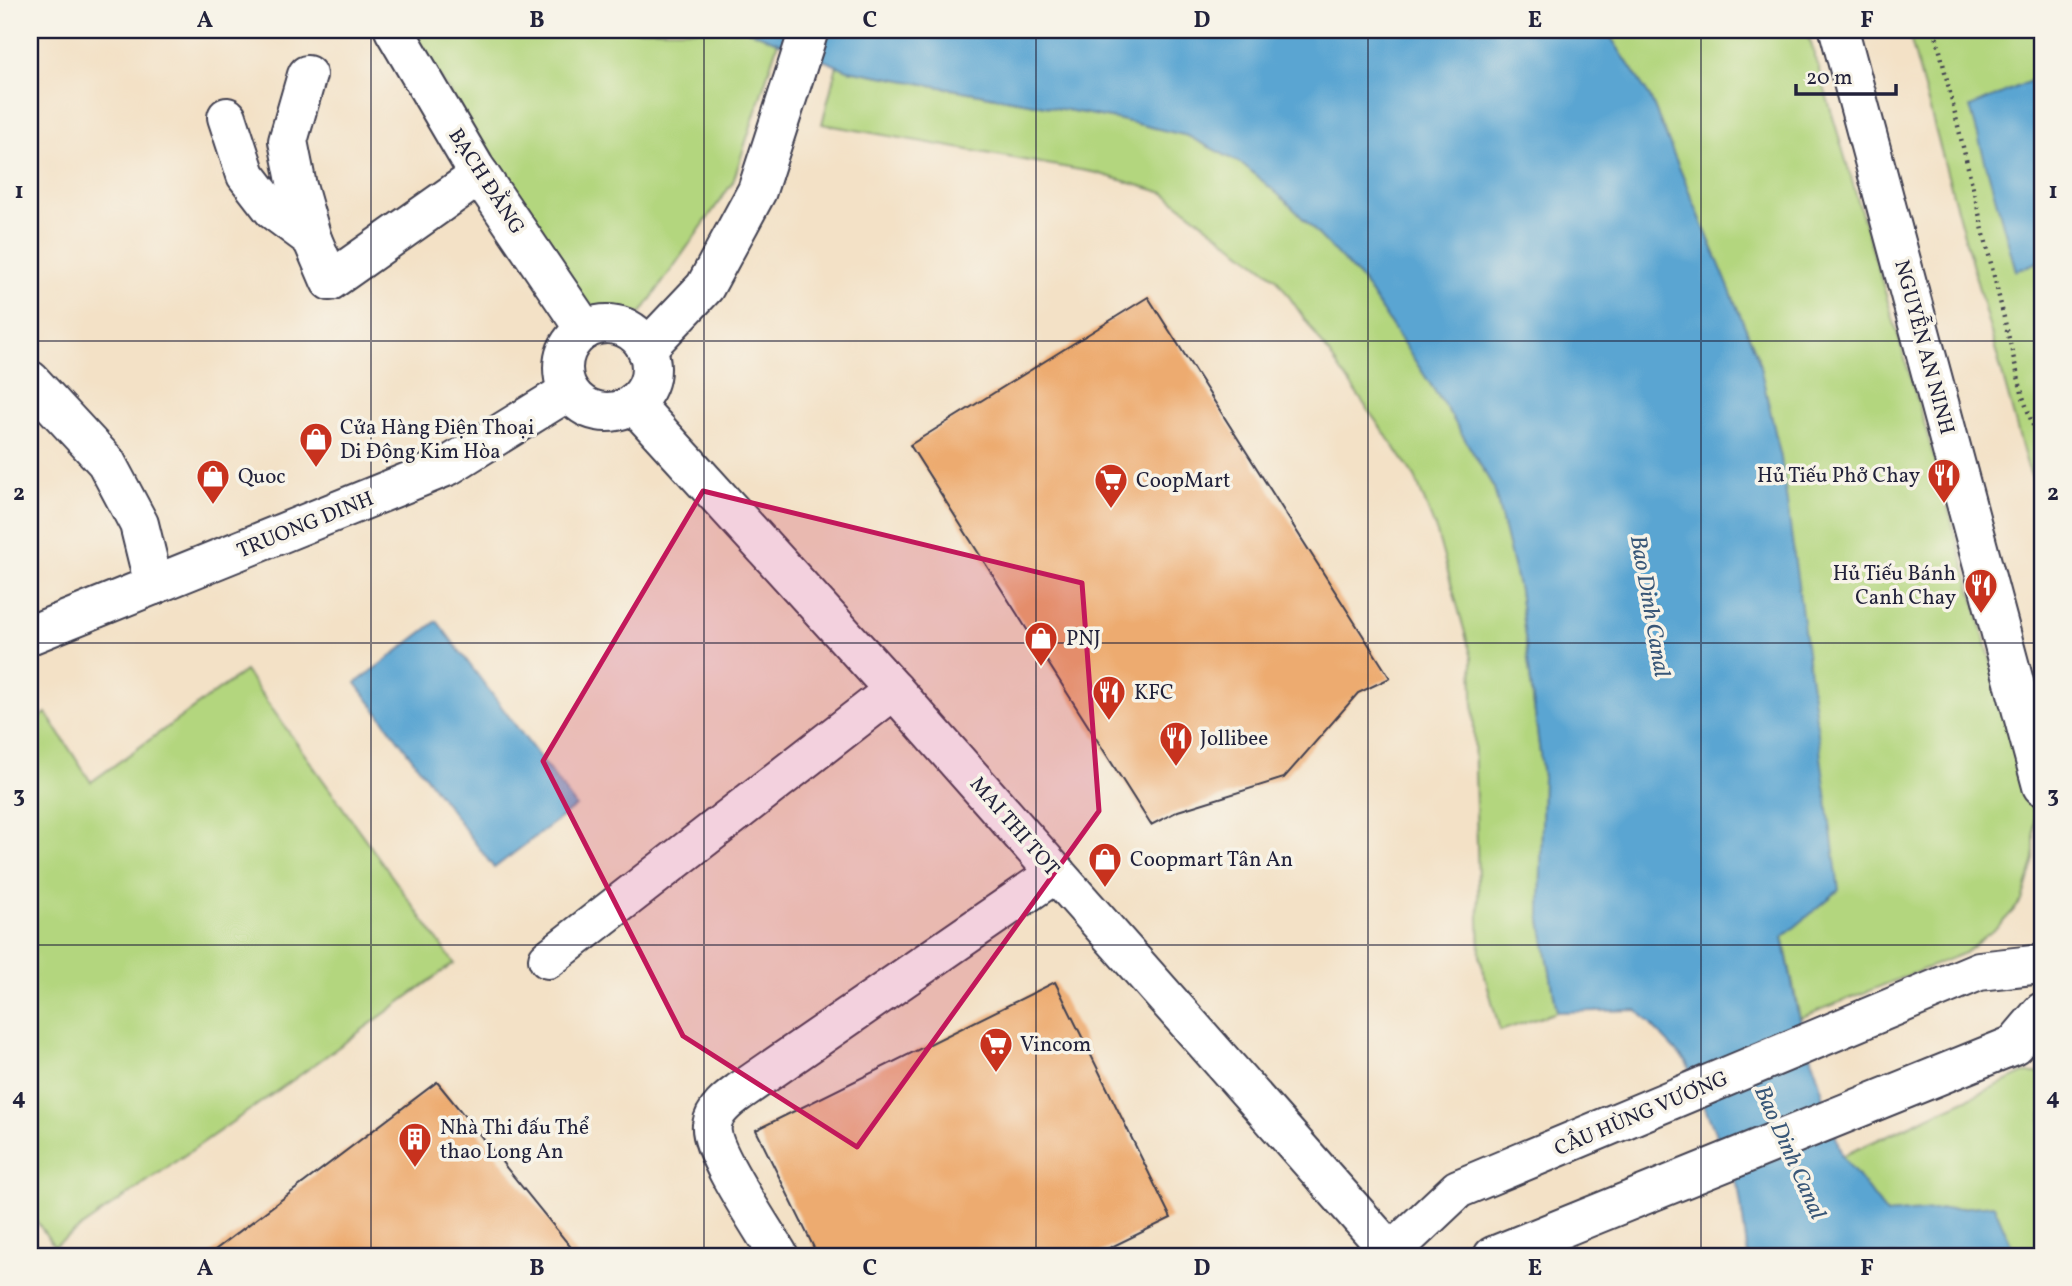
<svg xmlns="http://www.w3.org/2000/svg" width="2072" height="1286" font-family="Vollkorn,serif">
	<rect width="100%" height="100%" fill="#f7f3e8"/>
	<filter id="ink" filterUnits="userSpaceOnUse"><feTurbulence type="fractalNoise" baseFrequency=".0143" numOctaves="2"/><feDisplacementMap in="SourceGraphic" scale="14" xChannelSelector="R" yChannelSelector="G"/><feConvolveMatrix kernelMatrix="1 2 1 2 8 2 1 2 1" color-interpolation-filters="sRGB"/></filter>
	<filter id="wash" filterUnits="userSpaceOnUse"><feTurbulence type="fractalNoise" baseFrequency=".00686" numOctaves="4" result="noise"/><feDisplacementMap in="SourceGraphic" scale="28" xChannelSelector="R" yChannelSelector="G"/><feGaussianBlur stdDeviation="1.57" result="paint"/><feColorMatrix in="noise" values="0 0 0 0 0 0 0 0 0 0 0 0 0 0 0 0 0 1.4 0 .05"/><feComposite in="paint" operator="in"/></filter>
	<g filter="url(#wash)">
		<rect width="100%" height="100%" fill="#f3e1c6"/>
		<g fill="#b3d67e" stroke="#6a7c5c" stroke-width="2">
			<polygon points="410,30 747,30 778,42 733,182 641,313 590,313"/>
			<polygon points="1606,30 1807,30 1925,426 2034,814 2034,859 2022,901 2002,923 1965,953 1800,1018 1783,937 1781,458 1758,358 1650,97"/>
			<polygon points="1908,30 2042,30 2042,504 2027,465"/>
			<polygon points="837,65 848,70 1121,120 1188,136 1244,165 1287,202 1361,279 1450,414 1494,488 1519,590 1543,777 1540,915 1557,1012 1500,1031 1480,958 1472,658 1437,533 1415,477 1276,278 1164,193 1097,173 822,124"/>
			<polygon points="245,671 454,963 300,1075 54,1246 30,1212 30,725 46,713 91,782"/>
			<polygon points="2024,1073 2042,1073 2042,1256 2013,1256 1994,1205 1887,1214 1842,1156"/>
		</g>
		<g fill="#5aa5d2" stroke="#3e6486" stroke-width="2">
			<polygon points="747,30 1606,30 1650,97 1758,358 1781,458 1839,890 1783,937 1797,1009 1842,1156 1887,1214 1994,1205 2016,1256 1748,1256 1739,1190 1686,1062 1637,1010 1557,1012 1540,915 1543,777 1519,590 1494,488 1450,414 1361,279 1287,202 1244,165 1188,136 1121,120 848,70"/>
			<polygon points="2042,76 2042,260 2016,271 1970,107"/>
			<polygon points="437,621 576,806 494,868 356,683"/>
		</g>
		<g id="blocks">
			<g fill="#edab6f">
				<polygon points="1148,297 1390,678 1358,693 1284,778 1178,811 1151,825 910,445"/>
				<polygon points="1055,982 1171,1218 1093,1256 818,1256 756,1130"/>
				<polygon points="437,1082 578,1256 207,1256"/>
			</g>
		</g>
	</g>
	<g filter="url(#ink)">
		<use href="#blocks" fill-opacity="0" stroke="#413f50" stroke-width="2"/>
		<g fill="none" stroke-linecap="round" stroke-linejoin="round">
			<defs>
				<g id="minor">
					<polyline points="394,30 475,168 585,330"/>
					<polyline points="1839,30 2042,786"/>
					<polyline points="307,75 288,141 297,186 312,239 330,281 480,175"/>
					<polyline points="227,117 246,175 273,210 312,239"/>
					<circle cx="607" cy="368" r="44"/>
					<polyline points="646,349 705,287 757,191 809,30"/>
					<polyline points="30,380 106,462 139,524 154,585"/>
					<polyline points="633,403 894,690 1394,1256"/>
					<polyline points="30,635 448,466 569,391"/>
					<polyline points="548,959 894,690"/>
					<path d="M779,1256c-14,-24 -71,-107 -67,-131 2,-14 16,-25 27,-33l317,-219"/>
					<polyline points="1387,1256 1458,1189 1979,971 2042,964"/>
					<polyline points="1493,1256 2014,1045 2042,1012"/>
				</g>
			</defs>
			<use href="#minor" stroke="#413f50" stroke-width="42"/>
			<polyline stroke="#413f50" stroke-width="4.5" stroke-dasharray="2 5" stroke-linecap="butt" points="1935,30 2023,397 2042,451"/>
			<use href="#minor" stroke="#fff" stroke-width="38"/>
		</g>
	</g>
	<path fill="#c2185b" fill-opacity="0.2" stroke="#c2185b" stroke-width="5" stroke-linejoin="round" d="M703,491l379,92 17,228 -242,336 -174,-111 -140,-275z"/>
	<path fill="none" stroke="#22223b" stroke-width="2" stroke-opacity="0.55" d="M371,30v1226M704,30v1226M1036,30v1226M1368,30v1226M1701,30v1226M30,341h2012M30,643h2012M30,945h2012"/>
	<defs>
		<symbol id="shop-pin" viewBox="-11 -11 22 30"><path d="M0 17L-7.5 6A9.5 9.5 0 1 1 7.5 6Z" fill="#c8321e" stroke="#f7f3e8"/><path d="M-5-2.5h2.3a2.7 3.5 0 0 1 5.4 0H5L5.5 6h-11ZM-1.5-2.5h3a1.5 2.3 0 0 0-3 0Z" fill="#fff"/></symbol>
		<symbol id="restaurant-pin" viewBox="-11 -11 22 30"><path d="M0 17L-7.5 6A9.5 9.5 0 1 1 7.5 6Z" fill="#c8321e" stroke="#f7f3e8"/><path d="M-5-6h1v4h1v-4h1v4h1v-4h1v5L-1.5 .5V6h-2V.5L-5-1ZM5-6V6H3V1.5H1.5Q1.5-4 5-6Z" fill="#fff"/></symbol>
		<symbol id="supermarket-pin" viewBox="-11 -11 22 30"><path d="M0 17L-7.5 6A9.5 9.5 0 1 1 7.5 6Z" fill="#c8321e" stroke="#f7f3e8"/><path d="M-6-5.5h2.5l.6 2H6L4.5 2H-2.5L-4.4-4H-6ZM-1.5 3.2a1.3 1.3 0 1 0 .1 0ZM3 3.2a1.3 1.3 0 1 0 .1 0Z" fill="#fff"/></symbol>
		<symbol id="building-pin" viewBox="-11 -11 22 30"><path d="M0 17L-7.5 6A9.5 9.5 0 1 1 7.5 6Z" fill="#c8321e" stroke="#f7f3e8"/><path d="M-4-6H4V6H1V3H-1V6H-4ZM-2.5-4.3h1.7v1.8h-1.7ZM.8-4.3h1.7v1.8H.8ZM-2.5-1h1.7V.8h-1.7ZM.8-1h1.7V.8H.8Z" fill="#fff"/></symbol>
	</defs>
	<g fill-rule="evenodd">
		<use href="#shop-pin" x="297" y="420" width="38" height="52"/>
		<use href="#restaurant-pin" x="1925" y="456" width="38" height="52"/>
		<use href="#shop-pin" x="194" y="457" width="38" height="52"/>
		<use href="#supermarket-pin" x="1092" y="461" width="38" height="52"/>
		<use href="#restaurant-pin" x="1962" y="566" width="38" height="52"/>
		<use href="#shop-pin" x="1022" y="619" width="38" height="52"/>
		<use href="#restaurant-pin" x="1090" y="673" width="38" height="52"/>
		<use href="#restaurant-pin" x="1157" y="719" width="38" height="52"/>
		<use href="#shop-pin" x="1086" y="840" width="38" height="52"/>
		<use href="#supermarket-pin" x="977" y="1025" width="38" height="52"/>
		<use href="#building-pin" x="396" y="1120" width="38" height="52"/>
	</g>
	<g text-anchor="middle" stroke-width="7" stroke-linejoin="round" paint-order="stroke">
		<g font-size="21" fill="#22223b" stroke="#f7f3e8">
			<text transform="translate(487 181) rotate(57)" y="7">BẠCH ĐẰNG</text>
			<text transform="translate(1925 347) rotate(75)" y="7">NGUYỄN AN NINH</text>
			<text transform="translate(305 524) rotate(-22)" y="7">TRUONG DINH</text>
			<text transform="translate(1015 826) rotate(49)" y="7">MAI THI TOT</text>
			<text transform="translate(1641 1113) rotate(-23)" y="7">CẦU HÙNG VƯƠNG</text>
		</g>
		<g font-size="21" fill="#22223b" stroke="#f7f3e8" text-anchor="start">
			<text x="340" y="434">Cửa Hàng Điện Thoại<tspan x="340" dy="24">Di Động Kim Hòa</tspan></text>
			<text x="1920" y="482" text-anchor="end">Hủ Tiếu Phở Chay</text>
			<text x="238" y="483">Quoc</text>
			<text x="1136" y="487">CoopMart</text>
			<text x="1956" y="580" text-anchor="end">Hủ Tiếu Bánh<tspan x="1956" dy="24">Canh Chay</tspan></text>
			<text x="1066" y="645">PNJ</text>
			<text x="1134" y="699">KFC</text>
			<text x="1200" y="745">Jollibee</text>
			<text x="1130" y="866">Coopmart Tân An</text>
			<text x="1020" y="1051">Vincom</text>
			<text x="440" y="1134">Nhà Thi đấu Thể<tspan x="440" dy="24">thao Long An</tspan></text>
		</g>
		<g font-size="23" font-style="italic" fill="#385677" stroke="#f7f3e8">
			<text transform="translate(1651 606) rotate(80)" y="8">Bao Dinh Canal</text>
			<text transform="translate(1791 1152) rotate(66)" y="8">Bao Dinh Canal</text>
		</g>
	</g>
	<rect width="2072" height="1286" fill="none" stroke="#f7f3e8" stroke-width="77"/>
	<path d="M1796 84v10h100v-10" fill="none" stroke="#22223b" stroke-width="3.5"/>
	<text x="1806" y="84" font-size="21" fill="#22223b" stroke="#f7f3e8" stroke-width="5" paint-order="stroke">20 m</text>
	<rect x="38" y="38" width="1996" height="1210" fill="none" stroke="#22223b" stroke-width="2.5"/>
	<g font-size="23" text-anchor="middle" font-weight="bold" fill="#22223b">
		<text x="205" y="27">A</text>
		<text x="537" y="27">B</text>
		<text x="870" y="27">C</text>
		<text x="1202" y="27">D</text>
		<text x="1535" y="27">E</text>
		<text x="1867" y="27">F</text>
		<text x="19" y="198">1</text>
		<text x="2053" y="198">1</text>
		<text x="19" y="500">2</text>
		<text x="2053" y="500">2</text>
		<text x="19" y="802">3</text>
		<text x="2053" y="802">3</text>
		<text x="19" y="1104">4</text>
		<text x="2053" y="1104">4</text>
		<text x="205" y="1275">A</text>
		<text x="537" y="1275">B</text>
		<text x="870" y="1275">C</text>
		<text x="1202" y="1275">D</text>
		<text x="1535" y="1275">E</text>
		<text x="1867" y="1275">F</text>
	</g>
</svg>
